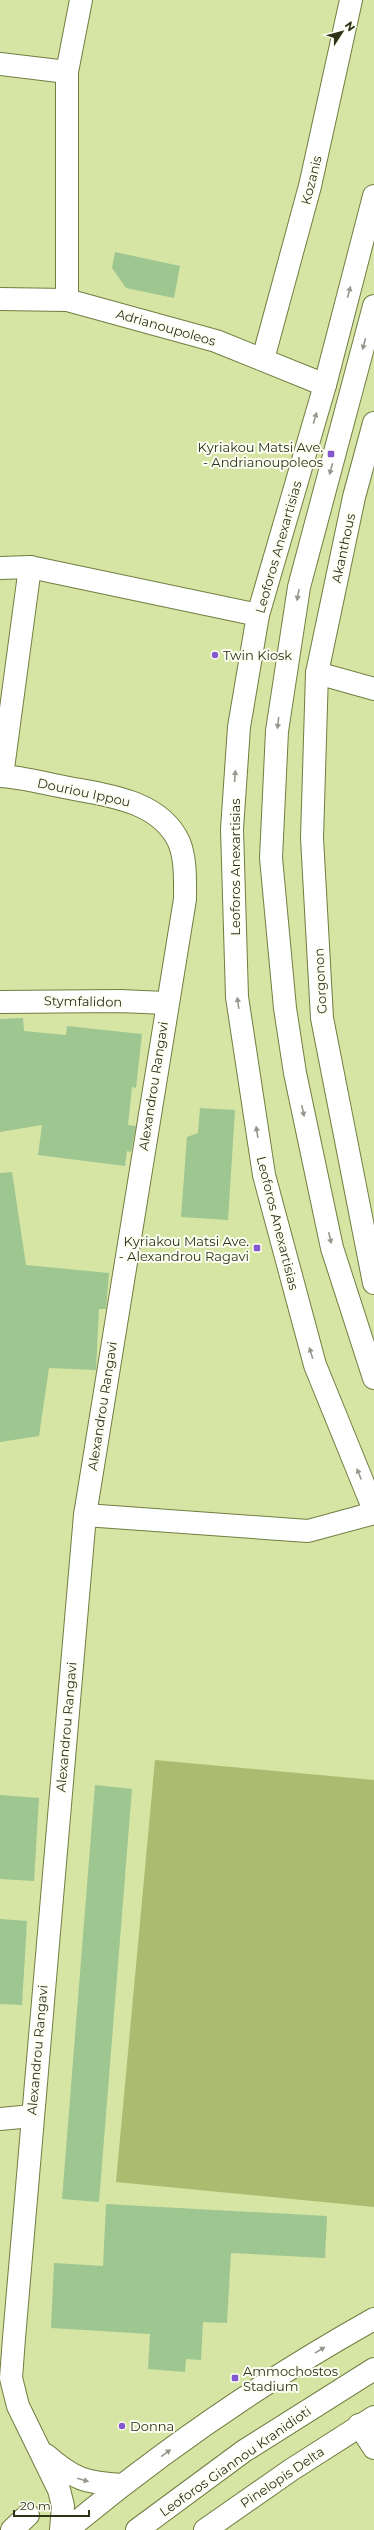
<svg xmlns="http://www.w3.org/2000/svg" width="374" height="2530" font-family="Montserrat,sans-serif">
	<rect width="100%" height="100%" fill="#d6e4a4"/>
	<polygon fill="#acbb6f" points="155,1760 374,1780 374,2207 116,2182"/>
	<g fill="#9ec691">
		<polygon points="115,252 180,266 174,298 126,288 112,268"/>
		<polygon points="23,1018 24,1031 66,1035 67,1026 142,1034 136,1088 132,1087 128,1125 136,1126 131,1152 127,1151 125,1166 38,1155 42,1125 0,1132 0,1019"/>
		<polygon points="200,1108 235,1110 228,1220 181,1217 187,1137 198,1133"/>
		<polygon points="12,1172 26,1265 109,1273 106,1309 99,1309 96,1370 49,1368 39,1436 0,1442 0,1173"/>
		<polygon points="95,1785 132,1789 99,2202 62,2199"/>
		<polygon points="0,1795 39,1798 34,1881 0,1879"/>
		<polygon points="0,1919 27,1921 22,2005 0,2004"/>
		<polygon points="106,2204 327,2216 325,2258 231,2253 227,2323 203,2322 201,2360 186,2359 185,2372 148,2369 150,2334 51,2328 54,2263 103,2266"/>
	</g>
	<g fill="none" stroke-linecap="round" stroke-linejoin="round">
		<defs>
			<g id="minor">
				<polyline points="0,64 67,72"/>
				<polyline points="0,299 67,300 216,341 325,385"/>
				<polyline points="67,300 67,72 81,0"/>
				<polyline points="263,359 310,186 351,0"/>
				<polyline points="374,423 354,497 317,673 312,838 322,1018 374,1283"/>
				<polyline points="0,568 30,567 258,615"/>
				<polyline points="317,673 374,689"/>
				<path d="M0,776c22,1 47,8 69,12 39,7 91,13 110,54 7,17 6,39 6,57l-100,616 -71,823 -3,40 7,28 41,84 4,16 -2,24"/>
				<polyline points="2,776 30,567"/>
				<polyline points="0,1002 120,1001 166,1003"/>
				<polyline points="85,1515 308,1531 374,1513"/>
				<polyline points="0,2119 32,2116"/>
				<polyline points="359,2425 374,2448"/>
				<path d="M46,2455c27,24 40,28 76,30"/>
				<polyline points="12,2530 28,2515"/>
				<polyline points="205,2530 291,2470 374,2417"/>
			</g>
			<g id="secondary">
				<polyline points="374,196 325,385 258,615 239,727 232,829 237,997 264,1175 315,1365 374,1510"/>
				<polyline points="374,306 299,587 277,731 271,858 285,1008 295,1073 332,1248 374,1378"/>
				<path d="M67,2530c96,-80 198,-150 307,-211"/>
				<polyline points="137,2530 244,2451 374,2369"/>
			</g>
		</defs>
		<use href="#minor" stroke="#727d41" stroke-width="24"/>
		<use href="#secondary" stroke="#727d41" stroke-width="24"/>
		<use href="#minor" stroke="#fff" stroke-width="22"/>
		<use href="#secondary" stroke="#fff" stroke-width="22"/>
	</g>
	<defs><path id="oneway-solid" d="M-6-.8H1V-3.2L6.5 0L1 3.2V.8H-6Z"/></defs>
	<g fill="#96988c">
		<use href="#oneway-solid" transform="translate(349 292) rotate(-75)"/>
		<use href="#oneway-solid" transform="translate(364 344) rotate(105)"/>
		<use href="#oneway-solid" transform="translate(315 418) rotate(-74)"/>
		<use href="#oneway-solid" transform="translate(331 469) rotate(105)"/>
		<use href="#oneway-solid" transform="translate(298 595) rotate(100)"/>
		<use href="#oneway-solid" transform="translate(278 723) rotate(97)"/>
		<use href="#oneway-solid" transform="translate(235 776) rotate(-86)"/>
		<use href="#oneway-solid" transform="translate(238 1003) rotate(-98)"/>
		<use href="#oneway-solid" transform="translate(303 1111) rotate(78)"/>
		<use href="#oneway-solid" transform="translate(257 1132) rotate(-99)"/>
		<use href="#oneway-solid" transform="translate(330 1238) rotate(78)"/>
		<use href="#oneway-solid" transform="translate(311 1353) rotate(-107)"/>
		<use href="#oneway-solid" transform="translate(359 1474) rotate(-112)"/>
		<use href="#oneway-solid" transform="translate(320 2350) rotate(-31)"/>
		<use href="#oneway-solid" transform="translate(166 2453) rotate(-36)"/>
		<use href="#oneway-solid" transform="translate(83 2480) rotate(16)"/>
	</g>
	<g fill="#8456cf" stroke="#fcfff2" stroke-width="1.5">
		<rect x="327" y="450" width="8" height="8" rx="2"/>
		<circle cx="215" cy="655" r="4"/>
		<rect x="253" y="1244" width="8" height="8" rx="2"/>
		<rect x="231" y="2374" width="8" height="8" rx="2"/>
		<circle cx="122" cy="2426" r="4"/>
	</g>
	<g text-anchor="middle" stroke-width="4" stroke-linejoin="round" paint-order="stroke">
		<g font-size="13" fill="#2d3219" stroke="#fcfff2">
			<text transform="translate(311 180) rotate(-76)" y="5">Kozanis</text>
			<text transform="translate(166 327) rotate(16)" y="5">Adrianoupoleos</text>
			<text transform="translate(278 547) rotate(-74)" y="5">Leoforos Anexartisias</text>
			<text transform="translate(343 548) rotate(-78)" y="5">Akanthous</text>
			<text transform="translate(84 792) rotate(12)" y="5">Douriou Ippou</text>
			<text transform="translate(235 867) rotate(-90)" y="5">Leoforos Anexartisias</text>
			<text transform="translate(320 981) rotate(-93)" y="5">Gorgonon</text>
			<text transform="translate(83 1001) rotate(1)" y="5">Stymfalidon</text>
			<text transform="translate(153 1086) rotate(-81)" y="5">Alexandrou Rangavi</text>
			<text transform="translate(278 1223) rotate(76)" y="5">Leoforos Anexartisias</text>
			<text transform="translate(102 1406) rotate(-81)" y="5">Alexandrou Rangavi</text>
			<text transform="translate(66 1727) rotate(-85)" y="5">Alexandrou Rangavi</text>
			<text transform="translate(37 2050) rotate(-85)" y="5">Alexandrou Rangavi</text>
			<text transform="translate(235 2461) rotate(-35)" y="5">Leoforos Giannou Kranidioti</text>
			<text transform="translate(282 2477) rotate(-34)" y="5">Pinelopis Delta</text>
		</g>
		<g font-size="13" fill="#2d3219" stroke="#fcfff2" text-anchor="start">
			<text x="323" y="452" text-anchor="end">Kyriakou Matsi Ave.<tspan x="323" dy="15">- Andrianoupoleos</tspan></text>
			<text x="223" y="660">Twin Kiosk</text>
			<text x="249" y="1246" text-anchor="end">Kyriakou Matsi Ave.<tspan x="249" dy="15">- Alexandrou Ragavi</tspan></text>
			<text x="243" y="2376">Ammochostos<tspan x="243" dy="15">Stadium</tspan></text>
			<text x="130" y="2431">Donna</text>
		</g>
	</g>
	<g transform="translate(342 32) rotate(54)" stroke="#fcfff2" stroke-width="3" paint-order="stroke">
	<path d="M0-3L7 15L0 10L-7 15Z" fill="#2d3219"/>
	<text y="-6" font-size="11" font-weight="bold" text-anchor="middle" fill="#2d3219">N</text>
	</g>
	<path d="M14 2510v6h75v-6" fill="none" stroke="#2d3219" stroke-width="2"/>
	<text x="20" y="2510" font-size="12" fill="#2d3219" stroke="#fcfff2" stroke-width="3" paint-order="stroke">20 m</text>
</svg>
